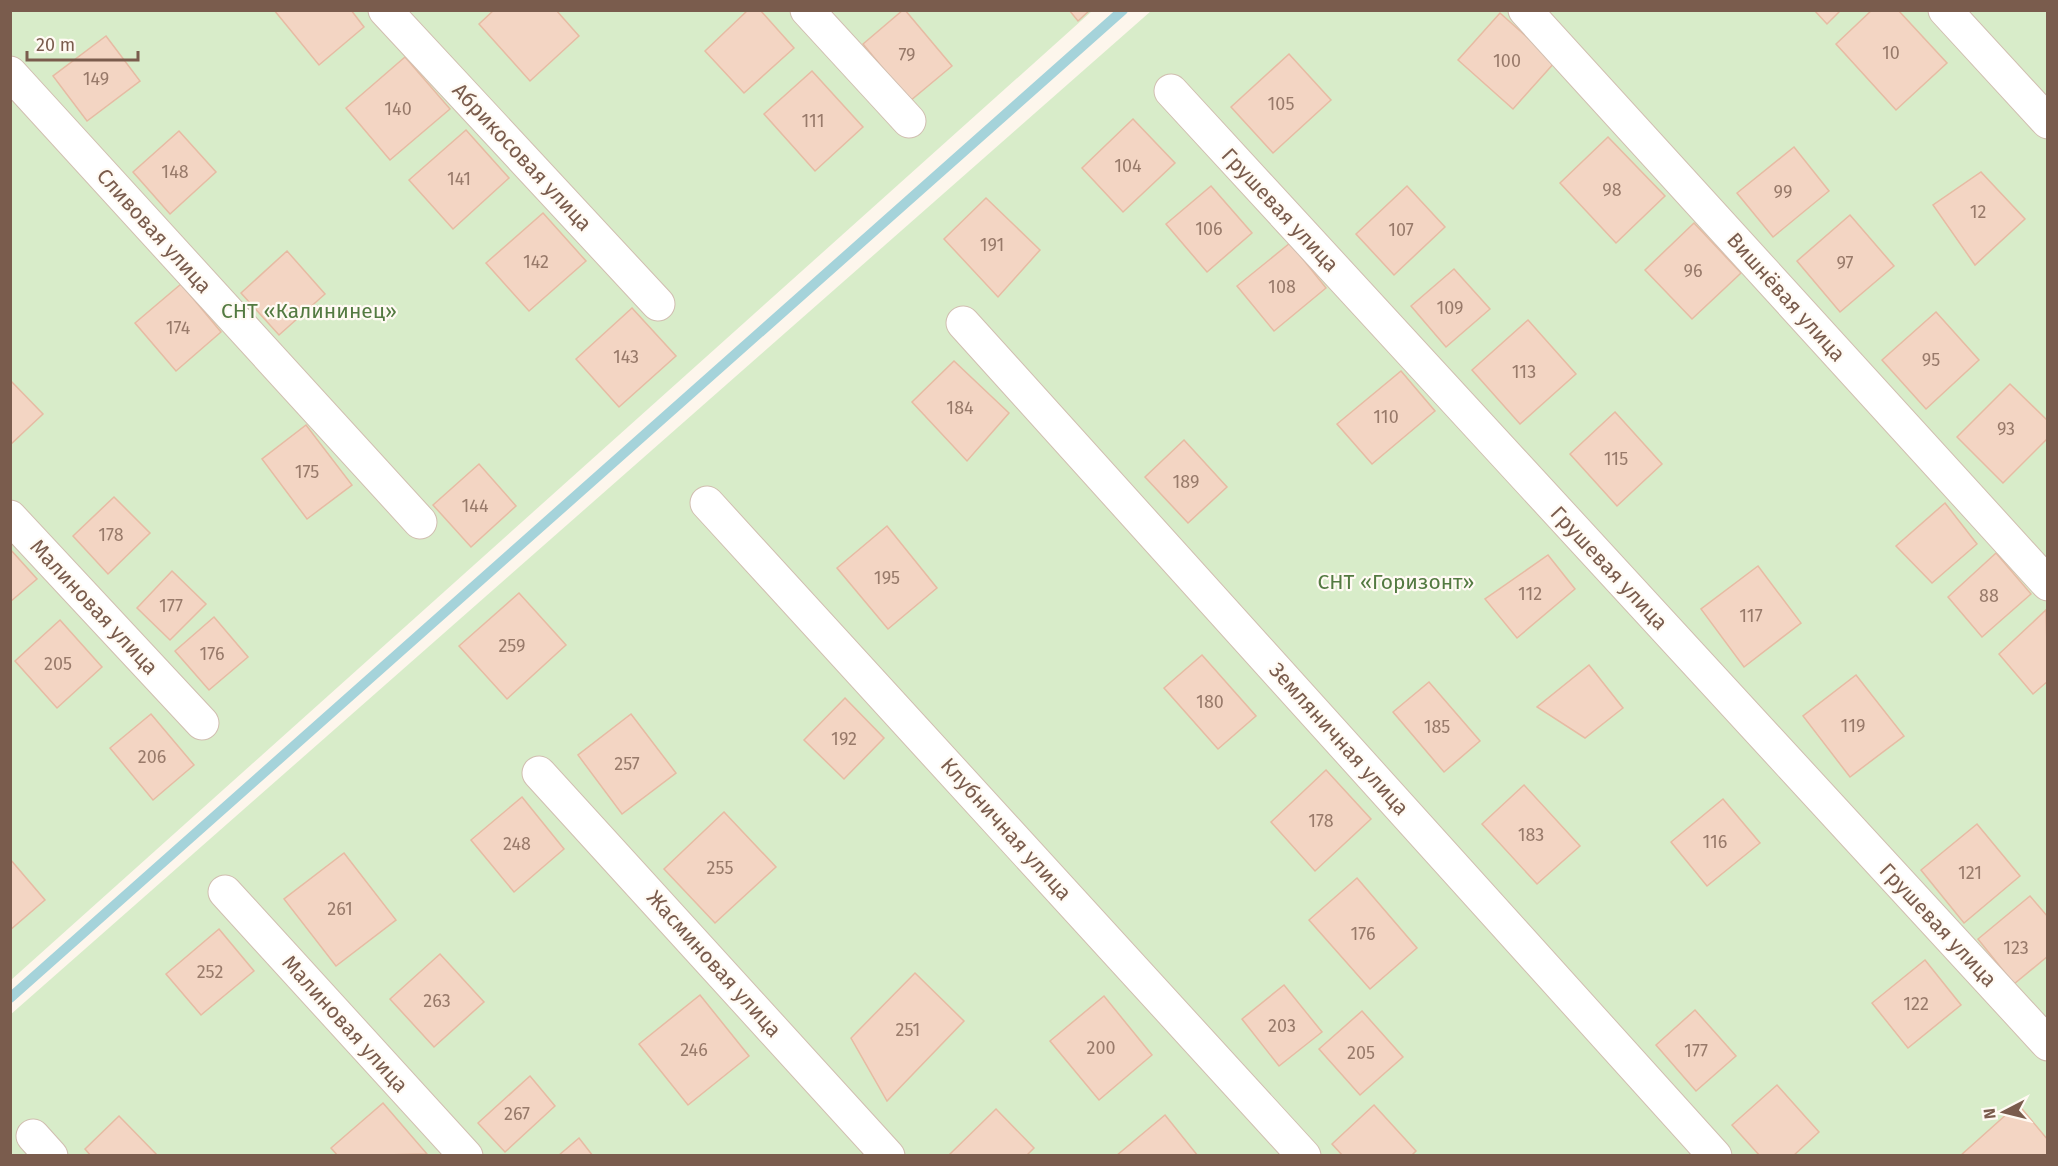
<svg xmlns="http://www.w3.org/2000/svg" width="2058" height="1166" font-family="'Fira Sans',sans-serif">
	<rect width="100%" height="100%" fill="#fdf6ec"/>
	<g fill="#d8ecc9">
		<polygon points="11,11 1092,11 11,980"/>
		<polygon points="1151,11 2047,11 2047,1155 11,1155 10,1015"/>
	</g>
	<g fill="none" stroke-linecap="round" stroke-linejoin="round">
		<polyline stroke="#a5d3da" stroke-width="10" points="10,998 1123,10"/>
	</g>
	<g fill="#f3d5c3" stroke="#e6bba3" stroke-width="1.5">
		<polygon points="274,10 351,10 364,27 319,65"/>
		<polygon points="494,10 556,10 579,36 530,81 479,24"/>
		<polygon points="748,10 760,10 794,48 744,93 705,51"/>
		<polygon points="903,10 905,10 952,66 910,101 863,44"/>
		<polygon points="1069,10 1090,10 1078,21"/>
		<polygon points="1814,10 1841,10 1827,24"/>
		<polygon points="1872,10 1898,10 1947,63 1896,110 1836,44"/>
		<polygon points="1500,13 1555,62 1513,109 1458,60"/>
		<polygon points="106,36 140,81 87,121 53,76"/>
		<polygon points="1289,54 1331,100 1273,153 1231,107"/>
		<polygon points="405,57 450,109 390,160 346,108"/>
		<polygon points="812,71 863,127 815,171 764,114"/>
		<polygon points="1133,119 1175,163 1123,212 1082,168"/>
		<polygon points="466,130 509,178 453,229 409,180"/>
		<polygon points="179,131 216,172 170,214 133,172"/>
		<polygon points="1608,137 1665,196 1616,243 1560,183"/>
		<polygon points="1794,147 1829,191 1773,237 1737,193"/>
		<polygon points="1981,172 2025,219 1975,265 1933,205"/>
		<polygon points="1211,186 1252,233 1207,272 1166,224"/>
		<polygon points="1407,186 1445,227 1394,275 1356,234"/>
		<polygon points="986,198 1040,250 998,297 944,239"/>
		<polygon points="543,213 586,261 529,311 486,263"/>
		<polygon points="1850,215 1894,266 1840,312 1797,261"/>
		<polygon points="1694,223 1741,273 1692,319 1645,270"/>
		<polygon points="1290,243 1326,288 1274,331 1237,286"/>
		<polygon points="287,251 325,294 279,335 241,293"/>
		<polygon points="1454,269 1490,309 1446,347 1411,306"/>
		<polygon points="181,284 221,332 176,371 135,323"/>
		<polygon points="632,308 676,356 619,407 576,359"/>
		<polygon points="1936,312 1979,360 1926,409 1882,360"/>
		<polygon points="1528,320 1576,374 1520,424 1472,370"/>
		<polygon points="954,361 1009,413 967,461 912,402"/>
		<polygon points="1401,371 1435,411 1372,464 1337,424"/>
		<polygon points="10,380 43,414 10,445"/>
		<polygon points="2010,384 2048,421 2048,438 2003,483 1957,437"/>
		<polygon points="1615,412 1662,464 1617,506 1570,454"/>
		<polygon points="306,425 352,485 307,519 262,459"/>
		<polygon points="1184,440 1227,487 1188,523 1145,477"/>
		<polygon points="479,464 516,506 471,547 433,505"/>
		<polygon points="114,497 150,533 108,574 73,536"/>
		<polygon points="1945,503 1977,544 1932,583 1896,546"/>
		<polygon points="887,526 937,588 888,629 837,568"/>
		<polygon points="10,549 37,579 10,602"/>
		<polygon points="1996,553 2031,594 1982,637 1948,597"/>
		<polygon points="1548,555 1575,589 1517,638 1485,599"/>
		<polygon points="1758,566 1801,623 1744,667 1701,609"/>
		<polygon points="172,571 206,604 170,640 137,608"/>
		<polygon points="519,593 566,645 507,699 459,646"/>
		<polygon points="2046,610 2048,681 2033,694 1999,654"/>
		<polygon points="214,617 248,657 209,690 175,651"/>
		<polygon points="60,620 102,667 57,708 15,661"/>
		<polygon points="1202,655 1256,716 1218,749 1164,688"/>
		<polygon points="1589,665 1623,708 1585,738 1537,707"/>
		<polygon points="1856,675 1904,736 1850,777 1803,716"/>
		<polygon points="1429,682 1480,741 1444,772 1393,712"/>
		<polygon points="845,698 884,738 844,779 804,740"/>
		<polygon points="151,714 194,765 153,800 110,748"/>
		<polygon points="631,714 676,773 622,814 578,755"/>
		<polygon points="1326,770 1371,819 1315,871 1271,822"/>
		<polygon points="1524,785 1580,846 1537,884 1482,824"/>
		<polygon points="522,797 564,849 514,892 471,840"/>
		<polygon points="1723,799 1760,843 1707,886 1671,842"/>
		<polygon points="724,812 776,867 715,923 664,869"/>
		<polygon points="1977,824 2020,876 1964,923 1921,870"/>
		<polygon points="344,853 396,920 336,966 284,899"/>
		<polygon points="10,859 45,900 10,930"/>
		<polygon points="1357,878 1417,948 1370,989 1309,920"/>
		<polygon points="2030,896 2048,917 2048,956 2014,984 1978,939"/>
		<polygon points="219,929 254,971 201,1015 166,974"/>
		<polygon points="440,954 484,1002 434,1047 390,999"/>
		<polygon points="1925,960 1961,1005 1908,1048 1872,1003"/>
		<polygon points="915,973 964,1021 887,1101 851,1038"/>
		<polygon points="1284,985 1322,1032 1279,1066 1242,1019"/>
		<polygon points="700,995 749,1056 688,1105 639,1044"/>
		<polygon points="1104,996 1152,1055 1099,1100 1050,1041"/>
		<polygon points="1695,1010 1736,1056 1696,1091 1656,1045"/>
		<polygon points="1362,1011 1403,1057 1360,1095 1319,1049"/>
		<polygon points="530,1076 555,1106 505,1152 478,1123"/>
		<polygon points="1777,1085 1819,1132 1793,1156 1760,1156 1732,1125"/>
		<polygon points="383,1103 427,1154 338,1156 331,1148"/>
		<polygon points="2018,1104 2048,1140 2048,1156 1960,1156"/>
		<polygon points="1374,1105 1416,1151 1411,1156 1343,1156 1332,1144"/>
		<polygon points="996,1109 1034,1148 1026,1156 948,1156"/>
		<polygon points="1165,1115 1198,1156 1116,1156"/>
		<polygon points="119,1116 158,1156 91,1156 85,1149"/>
		<polygon points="579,1138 593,1156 558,1156"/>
	</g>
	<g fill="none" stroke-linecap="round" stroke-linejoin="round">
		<defs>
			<g id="minor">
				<polyline points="385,10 658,304"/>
				<polyline points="807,10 909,121"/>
				<polyline points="1525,10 2048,584"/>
				<polyline points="1945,10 2048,122"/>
				<polyline points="10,73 420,522"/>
				<polyline points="1171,91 2048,1044"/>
				<polyline points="963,323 1715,1156"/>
				<polyline points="707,503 1304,1156"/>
				<polyline points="10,517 202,723"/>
				<polyline points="539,773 888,1156"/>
				<polyline points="225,892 466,1156"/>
				<polyline points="33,1136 51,1156"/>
			</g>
		</defs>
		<use href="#minor" stroke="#d1beb0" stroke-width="35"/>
		<use href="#minor" stroke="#fff" stroke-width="33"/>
	</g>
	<g text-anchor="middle" stroke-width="4.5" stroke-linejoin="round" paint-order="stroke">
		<g font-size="18" fill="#987a6a">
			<text x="1891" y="59">10</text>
			<text x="907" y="61">79</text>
			<text x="1507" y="67">100</text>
			<text x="96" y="85">149</text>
			<text x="1281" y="110">105</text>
			<text x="398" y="115">140</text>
			<text x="813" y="127">111</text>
			<text x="1128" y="172">104</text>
			<text x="175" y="178">148</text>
			<text x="459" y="185">141</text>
			<text x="1612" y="196">98</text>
			<text x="1783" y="198">99</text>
			<text x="1978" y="218">12</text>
			<text x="1209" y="235">106</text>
			<text x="1401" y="236">107</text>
			<text x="992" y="251">191</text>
			<text x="536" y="268">142</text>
			<text x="1845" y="269">97</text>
			<text x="1693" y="277">96</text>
			<text x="1282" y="293">108</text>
			<text x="1450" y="314">109</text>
			<text x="178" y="334">174</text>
			<text x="626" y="363">143</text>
			<text x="1931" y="366">95</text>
			<text x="1524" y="378">113</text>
			<text x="960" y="414">184</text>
			<text x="1386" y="423">110</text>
			<text x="2006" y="435">93</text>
			<text x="1616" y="465">115</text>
			<text x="307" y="478">175</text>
			<text x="1186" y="488">189</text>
			<text x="475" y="512">144</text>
			<text x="111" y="541">178</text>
			<text x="887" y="584">195</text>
			<text x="1530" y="600">112</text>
			<text x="1989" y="602">88</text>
			<text x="171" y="612">177</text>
			<text x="1751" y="622">117</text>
			<text x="512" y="652">259</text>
			<text x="212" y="660">176</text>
			<text x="58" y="670">205</text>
			<text x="1210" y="708">180</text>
			<text x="1853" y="732">119</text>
			<text x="1437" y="733">185</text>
			<text x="844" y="745">192</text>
			<text x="152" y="763">206</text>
			<text x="627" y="770">257</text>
			<text x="1321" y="827">178</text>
			<text x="1531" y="841">183</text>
			<text x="1715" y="848">116</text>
			<text x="517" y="850">248</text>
			<text x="720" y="874">255</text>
			<text x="1970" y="879">121</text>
			<text x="340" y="915">261</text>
			<text x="1363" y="940">176</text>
			<text x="2016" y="954">123</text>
			<text x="210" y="978">252</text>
			<text x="437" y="1007">263</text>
			<text x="1916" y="1010">122</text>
			<text x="1282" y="1032">203</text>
			<text x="908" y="1036">251</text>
			<text x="1101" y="1054">200</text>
			<text x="694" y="1056">246</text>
			<text x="1696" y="1057">177</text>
			<text x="1361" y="1059">205</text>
			<text x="517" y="1120">267</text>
		</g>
		<g font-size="21" fill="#7a5c4d" stroke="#fffaf3">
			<text transform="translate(522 157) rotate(47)" y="7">Абрикосовая улица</text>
			<text transform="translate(1280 210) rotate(47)" y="7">Грушевая улица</text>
			<text transform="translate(154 231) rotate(48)" y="7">Сливовая улица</text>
			<text transform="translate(1786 297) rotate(48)" y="7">Вишнёвая улица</text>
			<text transform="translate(1609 568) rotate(47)" y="7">Грушевая улица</text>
			<text transform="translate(94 607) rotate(47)" y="7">Малиновая улица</text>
			<text transform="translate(1339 739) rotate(48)" y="7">Земляничная улица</text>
			<text transform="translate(1006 829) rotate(48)" y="7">Клубничная улица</text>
			<text transform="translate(1938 925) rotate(47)" y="7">Грушевая улица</text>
			<text transform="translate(714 964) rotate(48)" y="7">Жасминовая улица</text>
			<text transform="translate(345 1024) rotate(48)" y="7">Малиновая улица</text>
		</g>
		<g font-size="21" fill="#537a41" stroke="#fffaf3">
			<text x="309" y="318">СНТ «Калининец»</text>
			<text x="1396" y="589">СНТ «Горизонт»</text>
		</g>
	</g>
	<rect width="2058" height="1166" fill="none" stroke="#7a5c4d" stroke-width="24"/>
	<g transform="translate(2004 1112) rotate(263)" stroke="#fffaf3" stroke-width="4.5" paint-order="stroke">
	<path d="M0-4.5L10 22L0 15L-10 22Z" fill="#7a5c4d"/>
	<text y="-9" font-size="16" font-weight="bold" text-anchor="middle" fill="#7a5c4d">N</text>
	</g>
	<path d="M27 51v9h111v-9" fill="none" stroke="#7a5c4d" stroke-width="3"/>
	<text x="36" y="51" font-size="18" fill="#7a5c4d" stroke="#fffaf3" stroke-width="4.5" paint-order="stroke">20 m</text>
</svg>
